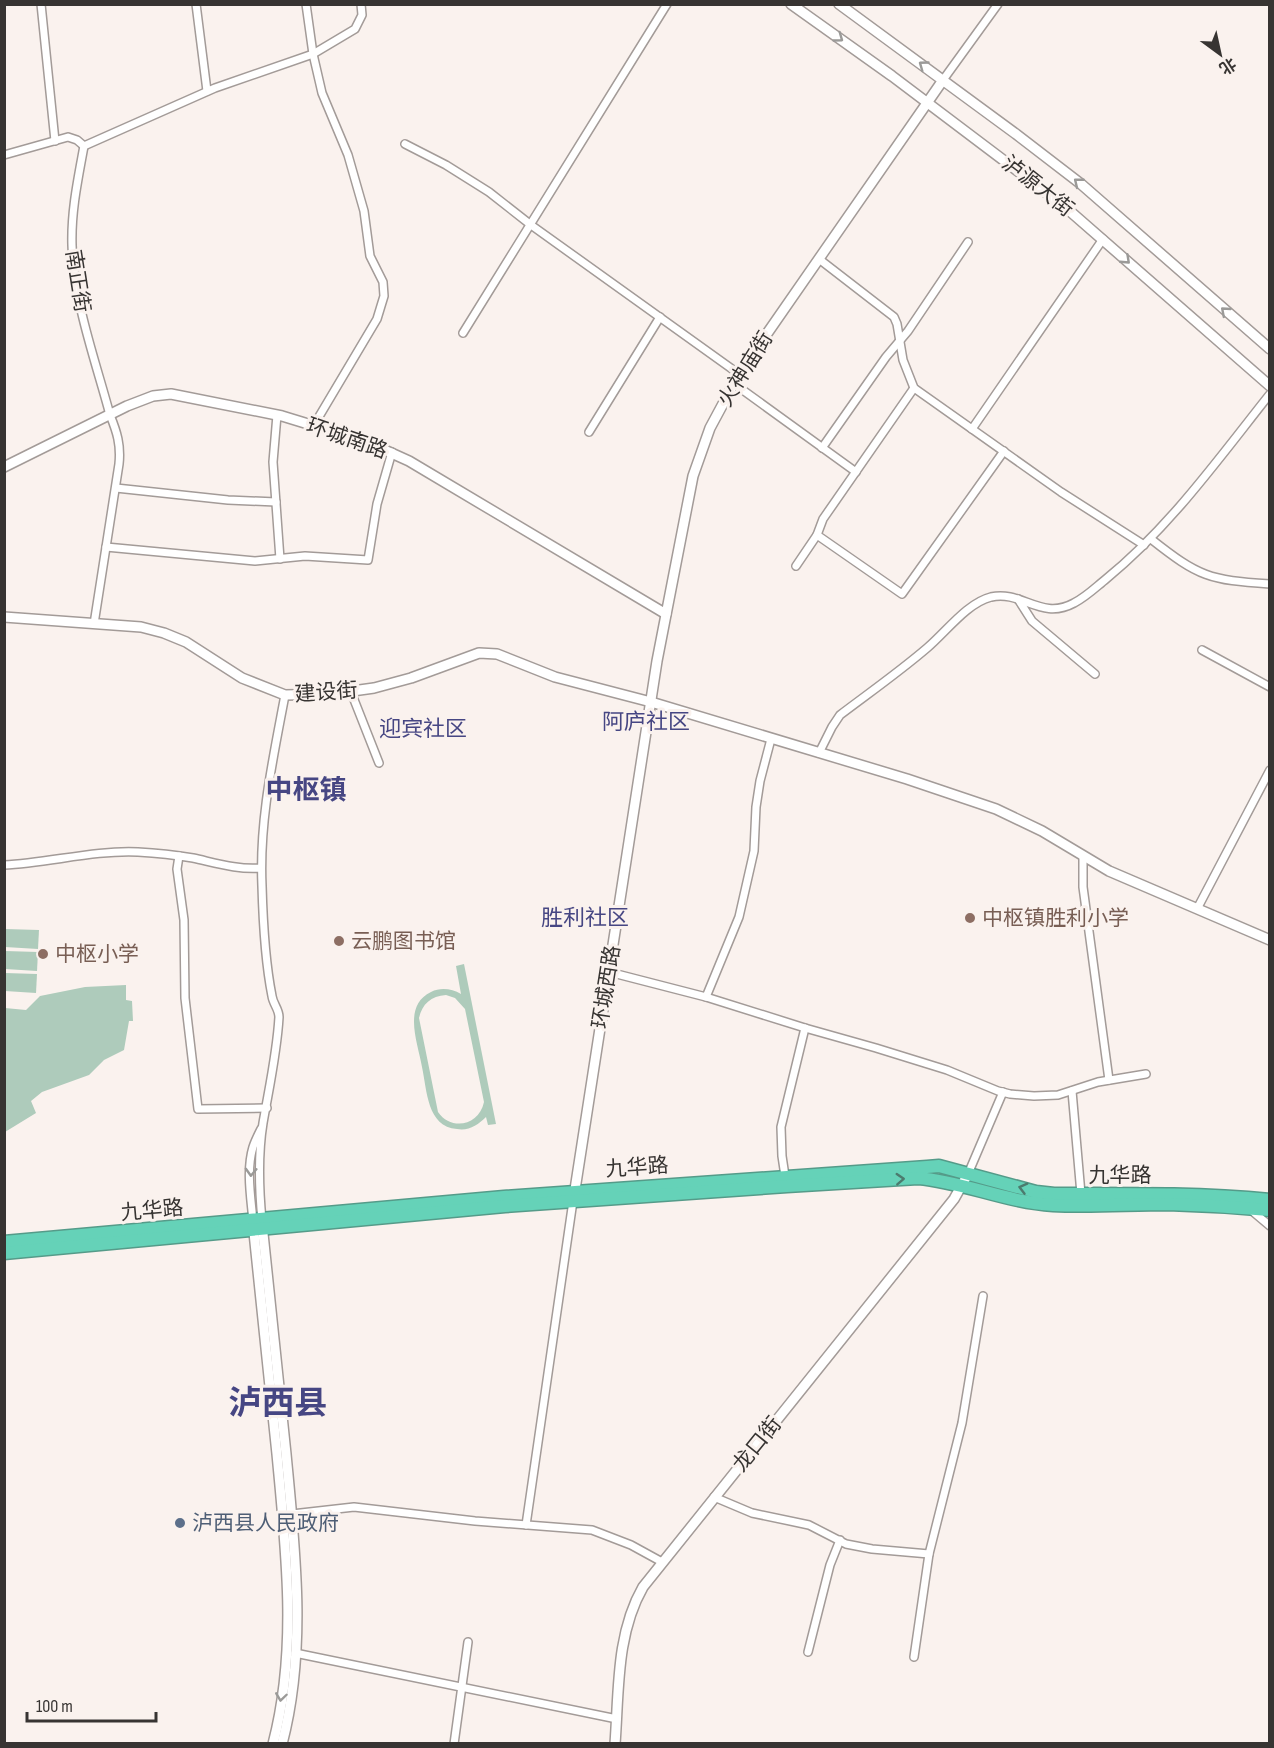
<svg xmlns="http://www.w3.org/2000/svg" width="1274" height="1748" font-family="'Sofia Sans Condensed','Noto Sans SC',sans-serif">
	<rect width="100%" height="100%" fill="#faf2ee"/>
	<g fill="#aecbbb" fill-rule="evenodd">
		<polygon points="5,929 39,930 38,949 5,947"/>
		<polygon points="5,951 38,952 37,971 5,969"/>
		<path d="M464,964l32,160 -8,1 -2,-8c-8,8 -17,14 -29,12 -30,-2 -30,-39 -35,-62 -4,-24 -20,-61 9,-75 10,-5 21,-3 30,2l-5,-28zM446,995l9,3 10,11 19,93c-5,24 -33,29 -46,10l-19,-94c3,-14 12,-22 27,-23z"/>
		<polygon points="5,973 37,974 36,993 5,991"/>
		<polygon points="126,985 126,1000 132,1001 133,1021 129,1021 124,1050 104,1060 89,1075 42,1092 31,1101 36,1113 5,1132 5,1008 26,1010 40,996 85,987"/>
	</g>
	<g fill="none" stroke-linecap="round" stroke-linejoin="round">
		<defs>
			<g id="street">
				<polyline points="41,4 55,141"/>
				<polyline points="196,4 207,91"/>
				<polyline points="306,4 313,54 322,93 348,155 364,211 370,256 383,282 384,296 377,319 314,425"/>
				<polyline points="943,80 998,4"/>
				<polyline points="405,144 446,165 489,192 531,225 739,374"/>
				<path d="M84,146c-6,33 -13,65 -12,99 2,58 23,114 38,170 7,17 11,30 9,49l-25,160"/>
				<polyline points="84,146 215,88 313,54 355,29 362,15 361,4"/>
				<polyline points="4,155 68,137 77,140 84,146"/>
				<polyline points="819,259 894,317 897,324 903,360 914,388 1061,492 1144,545"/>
				<polyline points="463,333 667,4"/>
				<polyline points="733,383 856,472"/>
				<polyline points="277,415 273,462 280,559"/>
				<polyline points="972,429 1103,239"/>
				<polyline points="589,432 660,317"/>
				<polyline points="822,448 886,357 908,331 968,242"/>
				<polyline points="116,488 228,500 276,502"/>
				<polyline points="817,535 902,594 1004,451"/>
				<path d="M1151,539c48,38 58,41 119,45"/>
				<polyline points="106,547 255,561 305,556 368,560 377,504 392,452"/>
				<polyline points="796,566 817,535 823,519 914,388"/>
				<polyline points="1018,599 1032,621 1095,674"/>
				<polyline points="1202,650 1270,687"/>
				<polyline points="351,692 379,763"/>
				<path d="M819,753l13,-26 8,-12c29,-22 59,-43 87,-67 19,-16 40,-45 64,-51 31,-7 50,24 83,6 12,-6 22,-16 32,-24 64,-52 113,-121 164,-185"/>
				<polyline points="179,856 177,869 184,920 185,998 198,1109 267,1108"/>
				<polyline points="1083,856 1083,887 1109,1080"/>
				<path d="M4,865c45,-2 89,-15 134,-13 18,1 37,3 55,6 23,5 45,12 68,10"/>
				<polyline points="1197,909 1270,770"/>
				<polyline points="609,972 706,997 805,1028 876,1048 947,1070 998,1091 1010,1094 1034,1096 1058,1095 1098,1082 1146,1074"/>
				<polyline points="706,997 739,917 754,851 756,807 760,781 771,739"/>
				<polyline points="1072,1091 1081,1194"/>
				<polyline points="968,1174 1003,1092"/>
				<polyline points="785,1176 782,1156 781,1127 805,1028"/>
				<polyline points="1251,1210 1270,1226"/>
				<path d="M262,1220c-3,-31 -4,-66 1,-97 6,-35 14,-70 16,-106 0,-8 -6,-13 -7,-21 -7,-35 -9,-74 -10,-110 -3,-65 11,-127 23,-191"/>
				<path d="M253,1221c-2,-23 -7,-51 0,-74 2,-6 5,-12 8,-18"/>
				<polyline points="714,1497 752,1513 809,1525 846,1544 872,1549 929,1554"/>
				<polyline points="292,1514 354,1507 475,1521 592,1530 631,1545 662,1562"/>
				<polyline points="526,1525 573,1201"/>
				<polyline points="808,1652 830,1565 840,1540"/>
				<polyline points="295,1653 617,1719"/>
				<polyline points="914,1657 929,1554 962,1423 983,1296"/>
				<polyline points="454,1744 468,1642"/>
			</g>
			<g id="secondary">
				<polyline points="791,4 892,76 1064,206 1270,386"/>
				<polyline points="839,4 1016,134 1081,184 1270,349"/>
				<polyline points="4,467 127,406 153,396 171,394 282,416 367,442 409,461 666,614"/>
				<polyline points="4,617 141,627 164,633 186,642 242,678 285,695 331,694 374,688 411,678 479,653 497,654 555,677 651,702 907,779 996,809 1042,831 1109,871 1270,940"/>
				<polyline points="574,1196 657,661 693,476 710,428 739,374 943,80"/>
				<path d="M253,1223c8,77 16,154 24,231 9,96 21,195 -4,290"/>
				<path d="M262,1224c8,77 16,153 24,230 9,96 21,195 -4,290"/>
				<path d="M615,1744c4,-53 1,-110 28,-157l311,-388 14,-25"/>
			</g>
			<g id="highway">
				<path d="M4,1242l500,-45 423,-30 12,-1 97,26 18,2c72,0 144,-1 216,6"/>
				<path d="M4,1253l501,-47 282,-20 131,-8c46,4 87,24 135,27 38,2 77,-1 115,-1 34,1 68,3 102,6"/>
			</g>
		</defs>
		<use href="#street" stroke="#a39b98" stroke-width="10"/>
		<use href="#secondary" stroke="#a39b98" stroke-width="12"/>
		<use href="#highway" stroke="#559b89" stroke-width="15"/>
		<use href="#street" stroke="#fff" stroke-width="7"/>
		<use href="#secondary" stroke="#fff" stroke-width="9"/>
		<use href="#highway" stroke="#65d2b8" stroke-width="12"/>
	</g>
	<defs><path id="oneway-chevron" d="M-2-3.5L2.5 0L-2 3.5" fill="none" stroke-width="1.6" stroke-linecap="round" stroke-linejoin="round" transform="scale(1.5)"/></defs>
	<g stroke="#9b9a98">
		<use href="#oneway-chevron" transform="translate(839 38) rotate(36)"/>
		<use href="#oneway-chevron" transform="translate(923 65) rotate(-144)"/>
		<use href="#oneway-chevron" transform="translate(1078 182) rotate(-141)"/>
		<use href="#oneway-chevron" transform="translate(1126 260) rotate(43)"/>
		<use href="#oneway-chevron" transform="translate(1225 311) rotate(-139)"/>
		<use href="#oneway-chevron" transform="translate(251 1172) rotate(92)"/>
		<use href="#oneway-chevron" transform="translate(281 1697) rotate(98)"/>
	</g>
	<g stroke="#4c7b6e">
		<use href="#oneway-chevron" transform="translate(900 1179) rotate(-3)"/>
		<use href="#oneway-chevron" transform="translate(1023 1188) rotate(-165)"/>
	</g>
	<g fill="#8d6e63" stroke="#faf2ee" stroke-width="2">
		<circle cx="970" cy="918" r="6"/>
		<circle cx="339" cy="941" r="6"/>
		<circle cx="43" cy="954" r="6"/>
	</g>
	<circle fill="#5c6f8a" stroke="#faf2ee" stroke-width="2" cx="180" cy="1523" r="6"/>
	<g text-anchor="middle" stroke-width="6" stroke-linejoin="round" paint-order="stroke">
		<g font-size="21" fill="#373432" stroke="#faf2ee">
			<text transform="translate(1038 186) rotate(38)" y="7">泸源大街</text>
			<text transform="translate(78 281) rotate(81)" y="7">南正街</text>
			<text transform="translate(745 369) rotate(-58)" y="7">火神庙街</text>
			<text transform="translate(347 438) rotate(19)" y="7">环城南路</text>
			<text transform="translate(326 692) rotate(-4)" y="7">建设街</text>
			<text transform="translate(606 987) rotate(-81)" y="7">环城西路</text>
			<text transform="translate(637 1167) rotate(-4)" y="7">九华路</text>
			<text x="1120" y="1182">九华路</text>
			<text transform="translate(152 1210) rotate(-5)" y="7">九华路</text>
			<text transform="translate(757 1444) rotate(-51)" y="7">龙口街</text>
		</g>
		<g font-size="21" fill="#785e54" stroke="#faf2ee" text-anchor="start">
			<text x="982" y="925">中枢镇胜利小学</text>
			<text x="351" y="948">云鹏图书馆</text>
			<text x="55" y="961">中枢小学</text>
		</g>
		<g font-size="21" fill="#4e5e75" stroke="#faf2ee" text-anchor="start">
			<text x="192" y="1530">泸西县人民政府</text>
		</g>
		<g font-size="22" fill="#464683" stroke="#faf2ee">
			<text x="646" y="729">阿庐社区</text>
			<text x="423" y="736">迎宾社区</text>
			<text x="585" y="925">胜利社区</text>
		</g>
		<g font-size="27" font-weight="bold" fill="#464683" stroke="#faf2ee">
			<text x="306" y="799">中枢镇</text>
		</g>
		<g font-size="33" font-weight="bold" fill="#464683" stroke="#faf2ee">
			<text x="278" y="1414">泸西县</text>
		</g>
	</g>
	<rect width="1274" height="1748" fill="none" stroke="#373432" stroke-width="12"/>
	<g transform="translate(1220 54) rotate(147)" stroke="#faf2ee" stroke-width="4.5" paint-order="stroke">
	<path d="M0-4.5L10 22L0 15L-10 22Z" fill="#373432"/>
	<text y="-9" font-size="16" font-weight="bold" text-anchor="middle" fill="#373432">北</text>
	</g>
	<path d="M27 1712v9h129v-9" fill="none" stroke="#373432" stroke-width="3"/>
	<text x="36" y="1712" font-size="18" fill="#373432" stroke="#faf2ee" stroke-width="4.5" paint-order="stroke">100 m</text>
</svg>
